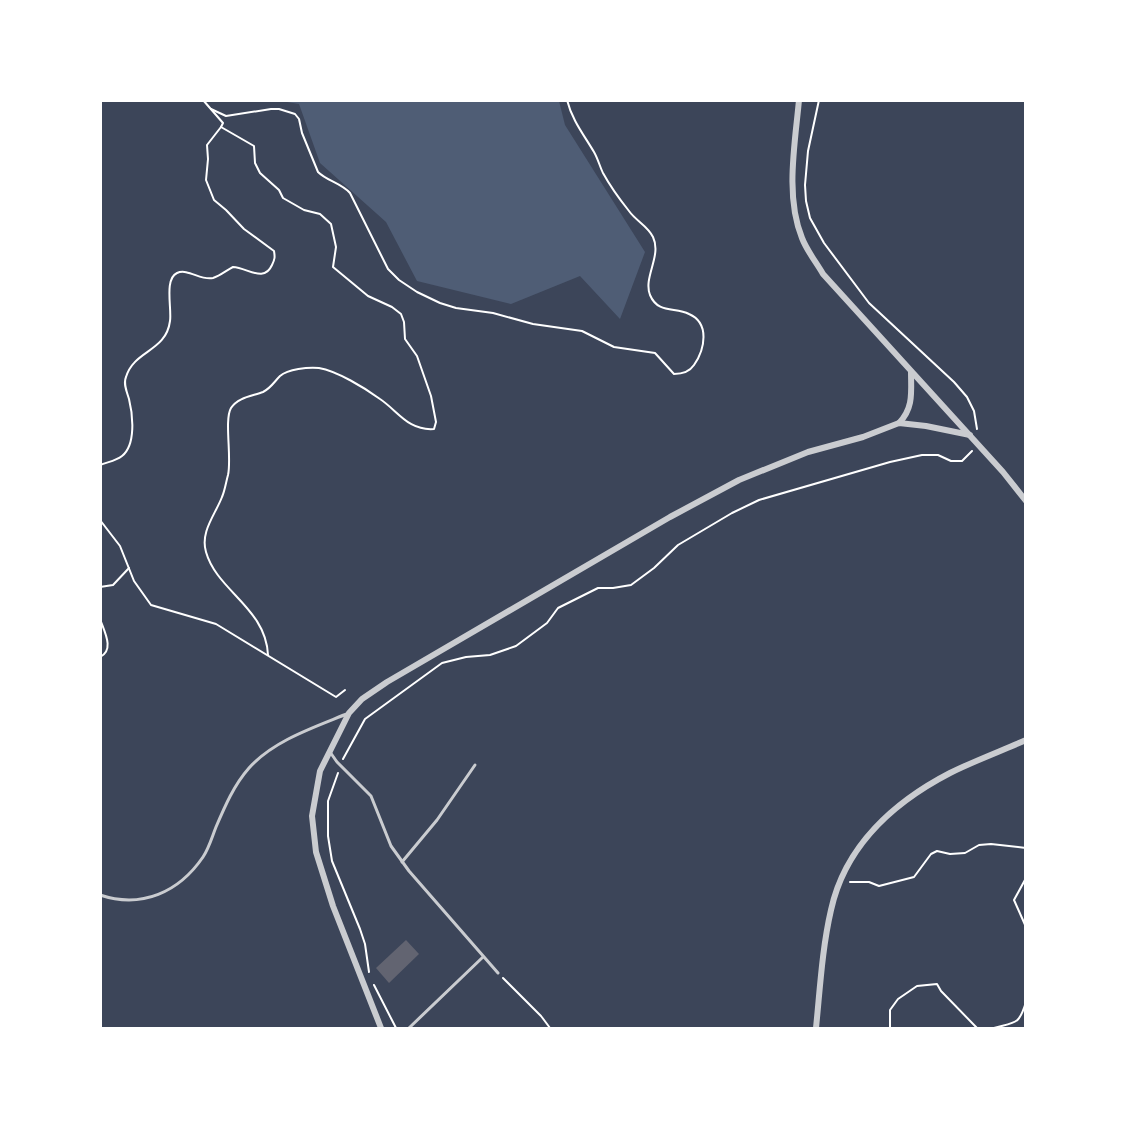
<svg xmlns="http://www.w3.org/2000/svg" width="1126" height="1129" font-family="'IBM Plex Sans',sans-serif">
	<rect width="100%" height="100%" fill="#2d3142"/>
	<rect fill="#3c4559" x="101" y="101" width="924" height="927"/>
	<polygon fill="#4f5d75" points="281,101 559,101 565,125 645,252 620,319 580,276 511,304 417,281 386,222 320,163 299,104"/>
	<polygon fill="#626471" points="406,940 419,954 389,983 376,968"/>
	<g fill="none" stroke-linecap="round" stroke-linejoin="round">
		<g stroke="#fff" stroke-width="2">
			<path d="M203,100l20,23 -2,4 33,19 1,17 5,10 19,17 4,8 21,12 16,4 11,10 5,23 -3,20 35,29 24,11 9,7 3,8 1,17 12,17 14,40 5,26 -2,7c-26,2 -36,-18 -54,-30 -15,-11 -43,-28 -61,-31 -11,-1 -31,1 -39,8 -6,6 -9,12 -17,16 -10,4 -25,5 -32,16 -7,12 1,50 -3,67 -2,7 -3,15 -6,22 -7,18 -22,35 -16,55 11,39 60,56 62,103"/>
			<polyline points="819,100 808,151 805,185 806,201 810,218 824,243 869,303 954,382 967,397 974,411 977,429"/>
			<path d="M211,109l15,7 45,-7h8l16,5 4,5 3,14 16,39c9,9 23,11 32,21l38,76 11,11 18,12 23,11 16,5 37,5 40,11 49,7 32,16 41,6 19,21c8,0 16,-3 20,-9 11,-16 16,-42 -5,-51 -14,-7 -31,0 -39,-19 -7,-18 12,-39 3,-58 -5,-11 -17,-16 -24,-26 -8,-10 -20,-27 -26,-38 -3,-6 -5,-14 -9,-21 -10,-17 -22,-32 -27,-52"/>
			<path d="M100,465c7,-3 16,-4 22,-9 14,-11 11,-41 7,-57 -2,-7 -6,-15 -3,-22 8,-27 40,-25 44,-56 2,-12 -6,-42 7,-48 11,-5 24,8 36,5 7,-2 14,-8 20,-11 15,1 31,16 39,-2 3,-6 3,-8 2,-14l-30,-22 -18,-19 -12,-10 -8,-20 2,-21 -1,-14 14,-18"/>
			<polyline points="100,520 120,546 134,581 151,605 216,624 336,697 345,690"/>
			<polyline points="100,587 113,585 129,568"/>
			<path d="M100,619c4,12 15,31 0,38"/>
			<polyline points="343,759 365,719 442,663 466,657 490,655 516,646 547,623 558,608 598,588 613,588 631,585 654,568 678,545 732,513 759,500 890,462 922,455 938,455 951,461 962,461 972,451"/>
			<polyline points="338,773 328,801 328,836 332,861 360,929 365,944 369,972"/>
			<polyline points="1026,878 1014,900 1026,927"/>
			<polyline points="850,882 869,882 879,886 914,877 931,854 937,851 950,854 965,853 979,845 991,844 1026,848"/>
			<polyline points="503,978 541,1016 550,1028"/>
			<polyline points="374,985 396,1028"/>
			<polyline points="890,1028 890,1010 898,999 917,986 937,984 941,991 977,1028"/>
			<path d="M994,1028c22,-6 25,-3 32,-26"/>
		</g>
		<g stroke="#caccd0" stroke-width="3">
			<polyline points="330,752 337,762 371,796 391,846 409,871 498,973"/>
			<polyline points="402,862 437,820 475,765"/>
			<path d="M100,895c42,14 79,-3 103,-38 6,-9 9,-20 13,-30 9,-21 18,-42 33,-59 25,-28 66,-41 100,-55"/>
			<polyline points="409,1028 483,957"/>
		</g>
		<g stroke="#caccd0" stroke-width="6">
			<path d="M799,100c-4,44 -14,96 3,138 5,13 14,24 21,36l180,198 23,29"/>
			<path d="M899,423c15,-15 12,-32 12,-51"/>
			<polyline points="381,1028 333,906 316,852 312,816 320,771 349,713 362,699 387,682 670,517 739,480 808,452 863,437 899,423 926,426 970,435"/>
			<path d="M816,1028c4,-39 6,-79 15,-118 14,-64 63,-108 119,-137 24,-12 51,-22 76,-33"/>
		</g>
	</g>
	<rect width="1126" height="1129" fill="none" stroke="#ffffff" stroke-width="204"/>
</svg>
